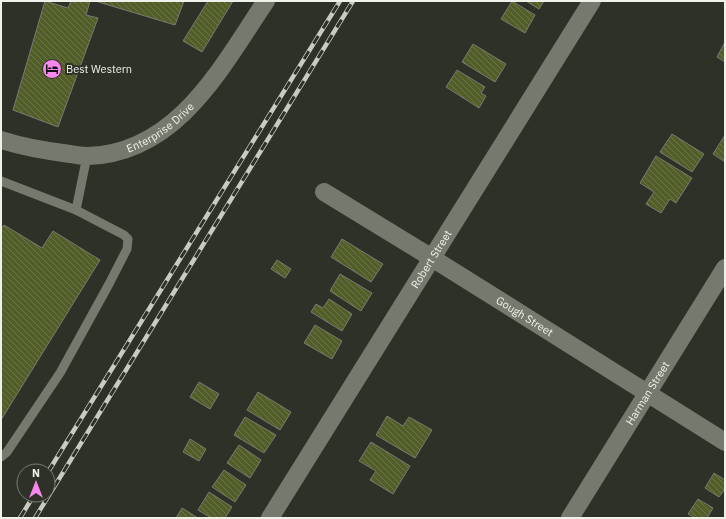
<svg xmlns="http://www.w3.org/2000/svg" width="726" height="519" font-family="'IBM Plex Sans',sans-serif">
	<defs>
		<pattern id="building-back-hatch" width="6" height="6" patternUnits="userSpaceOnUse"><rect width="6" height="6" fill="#525e29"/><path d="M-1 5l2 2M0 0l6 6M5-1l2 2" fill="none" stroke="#6b7648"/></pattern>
	</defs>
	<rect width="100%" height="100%" fill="#2e3128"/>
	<g fill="url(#building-back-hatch)" stroke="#777b70">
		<polygon points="45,1 68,8 71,1 90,1 86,15 98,18 58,127 13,110"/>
		<polygon points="95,1 184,1 175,25"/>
		<polygon points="208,1 233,1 202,52 183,41"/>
		<polygon points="512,1 535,15 525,33 501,19"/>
		<polygon points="526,1 544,1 539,9"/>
		<polygon points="725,42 725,62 717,57"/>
		<polygon points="473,44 506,64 495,82 462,62"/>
		<polygon points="457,70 485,87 481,93 486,96 479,108 446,87"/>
		<polygon points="672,134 704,154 692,172 660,152"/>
		<polygon points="725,135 725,162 713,154"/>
		<polygon points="656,156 692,178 676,203 670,199 661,213 646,204 654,192 640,183"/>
		<polygon points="4,225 42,248 53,231 100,260 1,420 1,229"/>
		<polygon points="342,239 383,264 371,282 331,257"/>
		<polygon points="277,260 291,269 285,278 271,269"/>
		<polygon points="340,274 372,293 361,311 330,291"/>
		<polygon points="329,299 352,314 342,331 311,312 316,304 323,308"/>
		<polygon points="315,325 342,341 332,359 304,343"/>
		<polygon points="199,382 219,394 210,409 190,397"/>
		<polygon points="258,392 291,412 280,430 247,410"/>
		<polygon points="387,416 403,426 409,417 432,430 415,458 376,435"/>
		<polygon points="245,417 276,435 264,453 234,435"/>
		<polygon points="190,439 206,449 199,461 183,452"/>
		<polygon points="371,442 410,466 393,494 370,480 376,471 359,461"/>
		<polygon points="239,445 261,460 250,478 227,463"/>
		<polygon points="224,470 246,485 235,502 212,487"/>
		<polygon points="714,473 725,480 725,489 719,497 705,488"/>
		<polygon points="209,492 232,507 225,518 211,518 198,510"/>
		<polygon points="698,499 713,508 707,518 695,518 688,514"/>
		<polygon points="182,508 198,518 176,518"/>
	</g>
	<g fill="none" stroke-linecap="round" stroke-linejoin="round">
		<g stroke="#76796e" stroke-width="9">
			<polyline points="1,181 76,210 124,235 128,239 127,249 109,284 60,373 7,452 1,457"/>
			<polyline points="76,210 87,156"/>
		</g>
		<g stroke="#76796e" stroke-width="18">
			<path id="s1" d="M1,140c22,7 45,11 69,14 5,1 12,2 18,2 90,-3 134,-90 178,-155"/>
			<path id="s2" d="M324,192l108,66 293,184"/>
			<path id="s3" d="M270,518l322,-517"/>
			<path id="s4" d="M570,518l155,-250"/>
		</g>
		<defs>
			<g id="rail">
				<polyline points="48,472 340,1"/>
				<polyline points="20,518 34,495"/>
				<polyline points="35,518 353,1"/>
			</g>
		</defs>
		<use href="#rail" stroke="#c8cac4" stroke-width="4.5"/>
		<use href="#rail" stroke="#2e3128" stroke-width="3" stroke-dasharray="9" stroke-linecap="butt"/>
	</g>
	<defs>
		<symbol id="hotel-disc" viewBox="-11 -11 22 22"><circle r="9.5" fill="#f688ed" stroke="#2e3128"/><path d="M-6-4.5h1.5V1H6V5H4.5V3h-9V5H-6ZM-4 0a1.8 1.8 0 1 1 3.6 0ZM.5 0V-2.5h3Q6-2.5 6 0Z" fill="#111"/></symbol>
	</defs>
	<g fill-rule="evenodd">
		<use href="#hotel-disc" x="41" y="58" width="22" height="22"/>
	</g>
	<g text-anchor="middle" stroke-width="4" stroke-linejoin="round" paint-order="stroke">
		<g font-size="11" fill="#eff1eb" stroke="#2e3128" text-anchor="start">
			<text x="66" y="73">Best Western</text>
		</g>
		<g font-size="11" fill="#eff1eb" stroke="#2e3128">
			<text dy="4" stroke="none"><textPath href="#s1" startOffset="168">Enterprise Drive</textPath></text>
			<text dy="4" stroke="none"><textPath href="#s3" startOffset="305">Robert Street</textPath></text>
			<text dy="4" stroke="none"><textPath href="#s2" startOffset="236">Gough Street</textPath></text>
			<text dy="4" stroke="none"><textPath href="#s4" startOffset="147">Harman Street</textPath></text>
		</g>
	</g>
	<rect width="726" height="519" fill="none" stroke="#eff1eb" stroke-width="4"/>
	<g transform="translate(36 483)"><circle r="19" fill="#2e3128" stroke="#7b7e76"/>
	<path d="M0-3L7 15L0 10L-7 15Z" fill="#f688ed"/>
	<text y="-6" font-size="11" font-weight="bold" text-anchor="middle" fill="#eff1eb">N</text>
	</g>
</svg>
